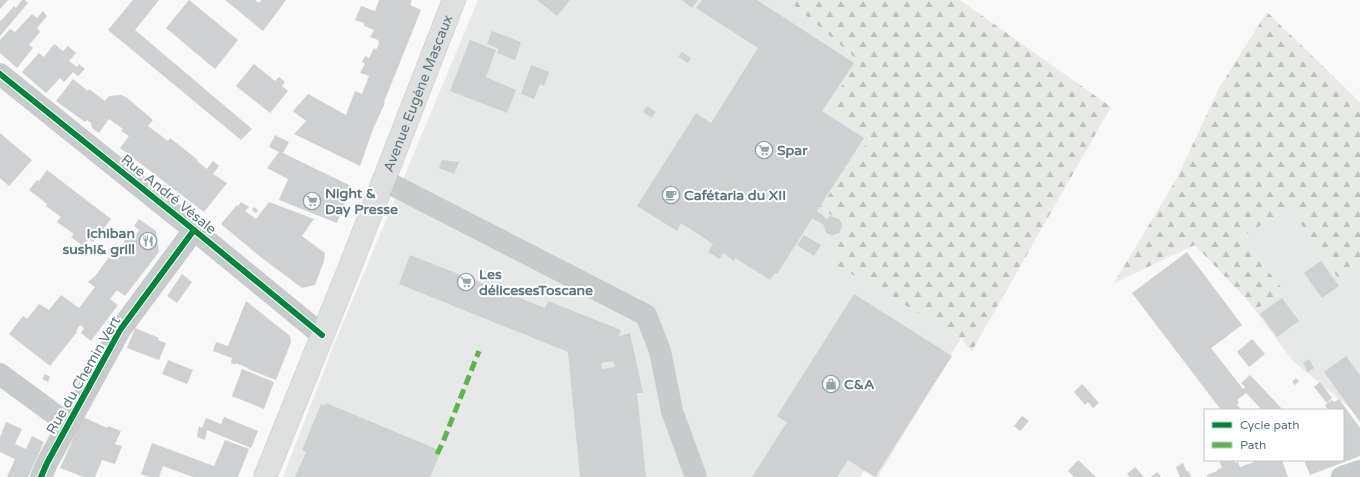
<svg xmlns="http://www.w3.org/2000/svg" width="1360" height="477" font-family="'Varela Round',sans-serif">
	<defs>
		<pattern id="forest-firs" width="22" height="20" patternUnits="userSpaceOnUse"><rect width="22" height="20" fill="#e8eae5"/><path d="M5 1l3.5 6h-7zM16 11l3.5 6h-7z" fill="#bfc2bf"/></pattern>
	</defs>
	<rect width="100%" height="100%" fill="#f8f8f8"/>
	<g fill="#e6e9e8">
		<polygon points="478,0 788,0 859,61 826,109 871,138 820,207 847,226 831,262 961,338 878,477 875,477 864,471 860,477 283,477 335,342"/>
		<polygon points="1290,208 1340,281 1360,270 1360,403 1351,409 1292,360 1255,310 1284,291 1241,237"/>
	</g>
	<g fill="url(#forest-firs)">
		<polygon points="788,0 960,0 1111,107 972,351 961,338 831,262 847,226 820,207 871,138 826,109 859,61"/>
		<polygon points="1267,12 1360,102 1360,270 1340,281 1290,208 1241,237 1284,291 1255,310 1249,302 1195,245 1114,283 1177,178 1219,88"/>
	</g>
	<g fill="#ced0d1" fill-rule="evenodd">
		<polygon points="0,0 8,0 0,9"/>
		<polygon points="22,0 25,0 28,3 0,36 0,20 1,21 14,6 16,8"/>
		<polygon points="133,0 159,0 135,30 252,129 241,140 108,30"/>
		<polygon points="189,0 238,40 215,69 166,28"/>
		<polygon points="225,0 255,0 259,3 261,0 286,0 263,31"/>
		<polygon points="379,0 412,0 410,5 421,10 384,102 385,103 373,129 360,166 294,134 306,121 293,111 308,94 346,115 355,91 362,94 369,76 360,73 365,64 362,62 365,56 369,58 374,48 376,50 379,44 378,40 370,37 374,30 364,26 364,23 355,20 361,6 375,11"/>
		<polygon points="537,0 570,0 557,16"/>
		<polygon points="682,0 698,0 692,8"/>
		<polygon points="702,0 757,0 854,63 822,111 864,138 817,211 827,219 830,216 839,219 842,224 842,227 839,233 832,235 826,233 823,224 812,219 777,274 775,273 770,280 735,258 734,261 723,253 720,259 708,252 713,244 681,223 677,231 637,206 696,113 711,123 758,48 696,8"/>
		<polygon points="43,11 47,16 37,28 40,32 29,45 33,48 17,68 0,53 0,40 10,29 15,32 32,14 37,18"/>
		<polygon points="492,31 521,42 515,60 497,53 499,49 487,44"/>
		<polygon points="470,40 496,50 486,77 516,90 507,113 450,91"/>
		<polygon points="54,44 63,51 68,46 76,53 69,61 77,67 79,64 85,69 78,76 73,72 64,82 60,78 46,93 22,72 39,53 44,57"/>
		<polygon points="682,52 691,58 688,63 678,57"/>
		<polygon points="254,64 275,81 279,77 285,82 282,86 288,91 270,113 236,86"/>
		<polygon points="531,65 549,72 544,86 540,84 534,99 521,94"/>
		<polygon points="73,79 88,91 89,89 105,101 109,96 121,95 126,97 153,120 148,126 168,141 170,138 198,160 197,161 207,169 213,161 219,166 213,174 227,183 204,212 120,148 129,136 121,131 123,129 109,119 99,133 92,128 91,123 87,120 85,122 56,101"/>
		<polygon points="647,106 656,112 652,118 643,112"/>
		<polygon points="0,133 32,160 9,186 0,178"/>
		<polygon points="275,135 289,142 283,153 351,186 337,223 279,200 288,179 267,168 279,152 269,147"/>
		<polygon points="442,160 459,162 454,174 439,168"/>
		<polygon points="47,170 111,219 93,242 88,239 83,246 71,237 74,234 57,222 61,217 46,206 47,204 29,190 37,180 39,181"/>
		<polygon points="241,202 249,207 245,211 256,219 269,202 314,219 302,236 325,253 324,261 315,285 302,288 258,255 221,224 237,205 238,206"/>
		<polygon points="254,207 258,210 256,213 252,210"/>
		<polygon points="139,219 156,231 159,252 125,296 117,290 110,299 118,305 91,341 81,333 84,328 80,325 76,331 77,332 50,366 9,334 23,316 27,319 39,304 49,310 61,295 79,308 95,287 88,282 96,275 114,250 123,257 125,253 124,240 126,236 136,235 139,230 134,226"/>
		<polygon points="804,235 821,245 814,256 797,245"/>
		<polygon points="1187,252 1242,325 1211,348 1243,389 1245,387 1241,383 1250,375 1283,410 1262,410 1246,393 1237,400 1239,403 1237,405 1242,410 1221,410 1132,293"/>
		<path d="M410,255l135,53 3,-7 73,29 -2,6 11,-3 13,60h-6l9,84h-66l-12,-125 -169,-68zM613,361l2,6 -13,2 -1,-6z"/>
		<polygon points="1321,261 1339,286 1322,298 1304,273"/>
		<polygon points="182,274 192,282 177,303 167,296"/>
		<polygon points="854,294 952,356 875,477 848,460 837,477 752,477 787,422 777,416"/>
		<polygon points="1282,298 1299,321 1277,337 1260,314"/>
		<polygon points="246,301 290,336 291,342 276,380 248,369 248,368 235,363 235,365 231,363 232,358 213,351 216,342 228,346"/>
		<polygon points="135,328 159,338 158,340 166,343 159,360 127,348"/>
		<polygon points="1252,339 1265,354 1249,367 1237,352"/>
		<polygon points="1346,356 1360,375 1360,422 1324,372"/>
		<polygon points="1309,359 1314,368 1308,372 1303,363"/>
		<polygon points="168,360 193,370 187,384 162,374"/>
		<polygon points="242,369 274,382 264,409 232,396"/>
		<polygon points="45,374 50,377 48,382 42,379"/>
		<polygon points="1296,378 1299,381 1295,385 1292,382"/>
		<polygon points="1320,382 1332,398 1327,403 1314,387"/>
		<polygon points="1082,384 1099,403 1093,408 1088,402 1085,405 1074,392"/>
		<polygon points="1339,399 1360,428 1360,456 1310,475 1304,460 1343,460 1343,410 1328,410 1325,405 1332,400 1334,402"/>
		<polygon points="326,403 441,451 430,477 295,477 306,452 302,450 321,404 325,406"/>
		<polygon points="1022,416 1029,421 1020,431 1014,426"/>
		<polygon points="83,417 107,428 108,426 121,431 115,444 122,446 115,464 102,460 95,477 84,477 60,468"/>
		<polygon points="224,417 258,431 251,448 207,430 205,440 197,437 199,426 202,428 206,418 221,424"/>
		<polygon points="6,422 22,429 15,444 26,449 32,436 44,442 28,477 7,477 15,459 0,452 0,437"/>
		<polygon points="225,440 249,449 238,477 193,477 163,466 159,477 149,477 141,474 152,443 214,466"/>
		<polygon points="1078,460 1096,477 1074,477 1068,471"/>
		<polygon points="1219,460 1234,460 1235,463 1238,462 1240,467 1254,462 1253,460 1282,460 1288,477 1207,477 1207,475 1217,471 1218,469 1222,468"/>
		<polygon points="1183,463 1187,472 1189,471 1191,477 1180,477 1176,467"/>
		<polygon points="1135,467 1144,477 1130,477 1127,474"/>
		<polygon points="1157,472 1161,477 1151,477"/>
	</g>
	<g fill="none" stroke-linecap="round" stroke-linejoin="round">
		<defs>
			<g id="major">
				<path id="s1" d="M265,477l85,-210 104,-267"/>
			</g>
		</defs>
		<use href="#major" stroke="#d3d4d5" stroke-width="24"/>
		<g stroke="#c8cbcc" stroke-width="22">
			<polyline points="0,74 194,230 322,335"/>
			<polyline points="383,180 646,315 660,351 672,411 696,477"/>
			<polyline points="0,374 68,424"/>
			<polyline points="41,477 47,463 120,330 194,230"/>
			<polyline points="1342,477 1360,471"/>
		</g>
		<use href="#major" stroke="#dedfdf" stroke-width="22"/>
		<polyline stroke="#58b947" stroke-width="5" stroke-dasharray="10 5" stroke-linecap="butt" points="437,454 443,442 479,351"/>
		<defs>
			<g id="cycleway">
				<polyline points="0,74 194,230 322,335"/>
				<polyline points="41,477 47,463 120,330 194,230"/>
			</g>
		</defs>
		<use href="#cycleway" stroke="#fff" stroke-width="8"/>
		<use href="#cycleway" stroke="#00873e" stroke-width="6"/>
	</g>
	<defs>
		<symbol id="supermarket-ring" viewBox="-11 -11 22 22"><circle r="9.5" fill="#fff" stroke="#94a4a8" stroke-width="1.5"/><path d="M-6-5.5h2.5l.6 2H6L4.5 2H-2.5L-4.4-4H-6ZM-1.5 3.2a1.3 1.3 0 1 0 .1 0ZM3 3.2a1.3 1.3 0 1 0 .1 0Z" fill="#94a4a8"/></symbol>
		<symbol id="cafe-ring" viewBox="-11 -11 22 22"><circle r="9.5" fill="#fff" stroke="#94a4a8" stroke-width="1.5"/><path d="M-5.5-4.5H6V0H3Q3 3.5 0 3.5H-2.5Q-5.5 3.5-5.5 0ZM3-3.2v2h1.7v-2ZM-6 4.5H4V6H-6Z" fill="#94a4a8"/></symbol>
		<symbol id="restaurant-ring" viewBox="-11 -11 22 22"><circle r="9.5" fill="#fff" stroke="#94a4a8" stroke-width="1.5"/><path d="M-5-6h1v4h1v-4h1v4h1v-4h1v5L-1.5 .5V6h-2V.5L-5-1ZM5-6V6H3V1.5H1.5Q1.5-4 5-6Z" fill="#94a4a8"/></symbol>
		<symbol id="shop-ring" viewBox="-11 -11 22 22"><circle r="9.5" fill="#fff" stroke="#94a4a8" stroke-width="1.5"/><path d="M-5-2.5h2.3a2.7 3.5 0 0 1 5.4 0H5L5.5 6h-11ZM-1.5-2.5h3a1.5 2.3 0 0 0-3 0Z" fill="#94a4a8"/></symbol>
	</defs>
	<g fill-rule="evenodd">
		<use href="#supermarket-ring" x="754" y="140" width="20" height="20"/>
		<use href="#cafe-ring" x="661" y="185" width="20" height="20"/>
		<use href="#supermarket-ring" x="302" y="191" width="20" height="20"/>
		<use href="#restaurant-ring" x="138" y="231" width="20" height="20"/>
		<use href="#supermarket-ring" x="456" y="272" width="20" height="20"/>
		<use href="#shop-ring" x="821" y="374" width="20" height="20"/>
	</g>
	<g text-anchor="middle" stroke-width="4" stroke-linejoin="round" paint-order="stroke">
		<g font-size="14" fill="#5e767d" stroke="#fff">
			<text dy="5" stroke="none"><textPath href="#s1" startOffset="413">Avenue Eugène Mascaux</textPath></text>
			<text transform="translate(169 194) rotate(39)" y="5">Rue André Vésale</text>
			<text transform="translate(83 375) rotate(-60)" y="5">Rue du Chemin Vert</text>
		</g>
		<g font-size="14" font-weight="bold" fill="#5e767d" stroke="#fff" text-anchor="start">
			<text x="777" y="155">Spar</text>
			<text x="325" y="198">Night &amp;<tspan x="325" dy="16">Day Presse</tspan></text>
			<text x="684" y="200">Cafétaria du XII</text>
			<text x="135" y="238" text-anchor="end">Ichiban<tspan x="135" dy="16">sushi&amp; grill</tspan></text>
			<text x="479" y="279">Les<tspan x="479" dy="16">délicesesToscane</tspan></text>
			<text x="844" y="389">C&amp;A</text>
		</g>
	</g>
	<rect x="1204" y="409" width="140" height="52" fill="#ffffff" stroke="#bfc8cb"/>
	<rect x="1212" y="422" width="20" height="6" fill="#00873e" stroke="#bfc8cb"/>
	<text x="1240" y="429" font-size="12" fill="#5e767d">Cycle path</text>
	<rect x="1212" y="442" width="20" height="6" fill="#58b947" stroke="#bfc8cb"/>
	<text x="1240" y="449" font-size="12" fill="#5e767d">Path</text>
</svg>
